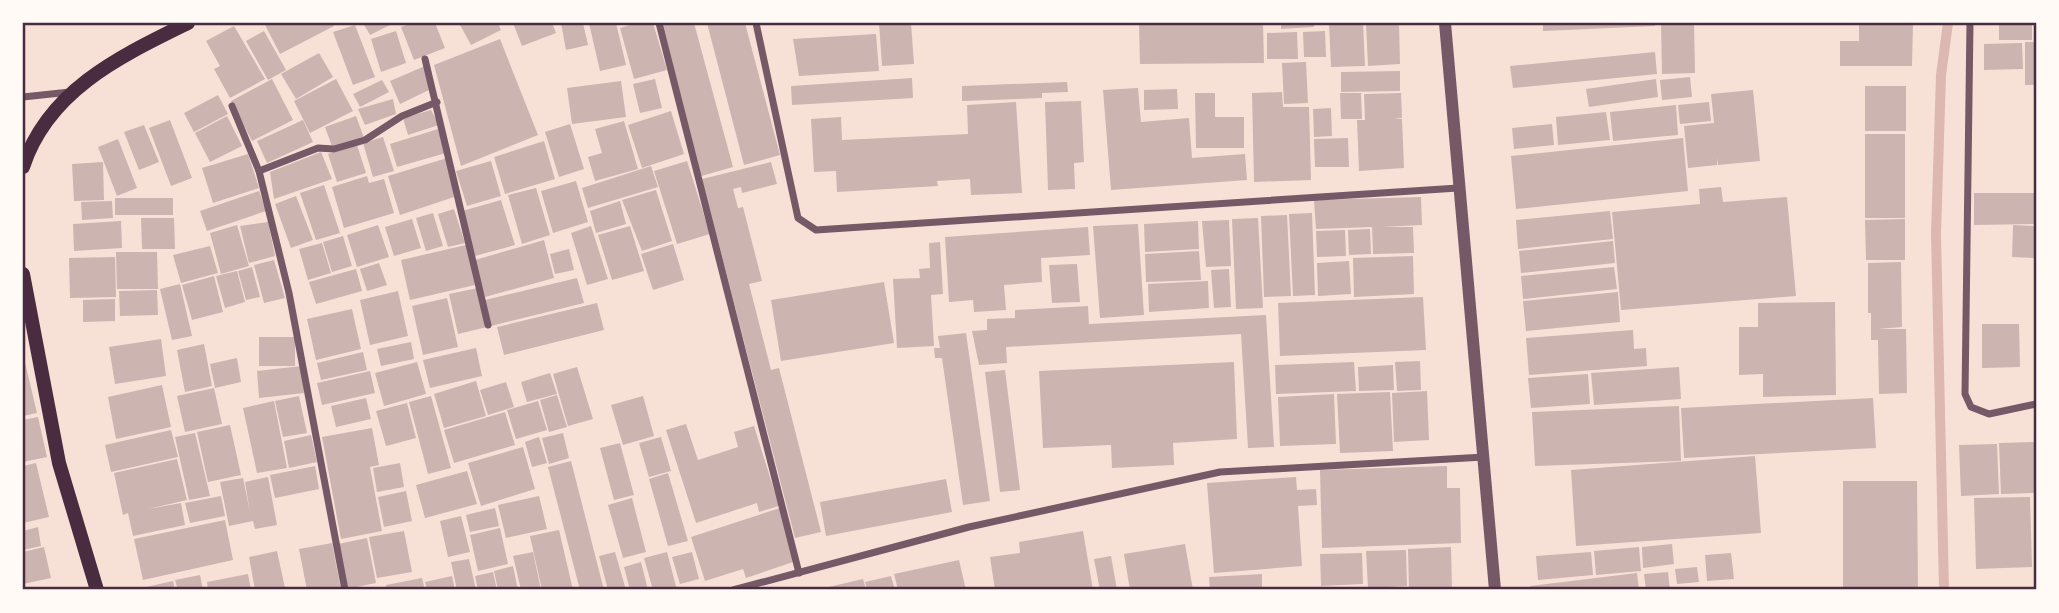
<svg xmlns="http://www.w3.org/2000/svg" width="2059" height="613" font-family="Jost,sans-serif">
	<rect width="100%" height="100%" fill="#f7e1d7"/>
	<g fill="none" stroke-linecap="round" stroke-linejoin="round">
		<polyline stroke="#dcb8b0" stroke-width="10" points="1944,590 1936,234 1941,75 1948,23"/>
	</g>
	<g fill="#ccb4b1">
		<polygon points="264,23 332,23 334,26 280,54"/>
		<polygon points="363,23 394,23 370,35"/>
		<polygon points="412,23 435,23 445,48 414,60 401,27"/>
		<polygon points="459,23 498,23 501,30 471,45"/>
		<polygon points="513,23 552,23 556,33 522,46"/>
		<polygon points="561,23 583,23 588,45 566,50"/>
		<polygon points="589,23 616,23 626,65 600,71"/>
		<polygon points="637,23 653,23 667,70 634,79 620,28"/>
		<polygon points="659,23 694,23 733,167 698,177"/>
		<polygon points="707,23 745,23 780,155 744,165"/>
		<polygon points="879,23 911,23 914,64 882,66"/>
		<polygon points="1139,23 1263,23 1264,63 1140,64"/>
		<polygon points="1281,23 1314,23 1314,27 1281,29"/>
		<polygon points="1329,23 1363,23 1365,66 1331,67"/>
		<polygon points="1366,23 1399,23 1400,64 1368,66"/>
		<polygon points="1543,23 1655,23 1655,26 1543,31"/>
		<polygon points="1661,23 1694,23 1695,73 1662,74"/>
		<polygon points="1859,23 1913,23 1912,66 1840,66 1840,41 1859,41"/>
		<rect x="1999" y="23" width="33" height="17"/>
		<polygon points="355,25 375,77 353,85 333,32"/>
		<polygon points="234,26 265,79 230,98 214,69 220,66 206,41"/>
		<polygon points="264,31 286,70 268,80 246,41"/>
		<polygon points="396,31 406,63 381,72 371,39"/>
		<polygon points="1325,31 1326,57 1304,57 1303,32"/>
		<polygon points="1297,32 1298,59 1267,59 1267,33"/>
		<polygon points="876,34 879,71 799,76 793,39"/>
		<polygon points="500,39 538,135 461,166 434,65"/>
		<rect x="2025" y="42" width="11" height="43"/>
		<polygon points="2022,43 2023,69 1984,70 1984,44"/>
		<polygon points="1655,52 1657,74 1513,88 1510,66"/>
		<polygon points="319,53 333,77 296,99 281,74"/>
		<polygon points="1306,62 1308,103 1284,104 1282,63"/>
		<polygon points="425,66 429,90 400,104 390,81"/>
		<polygon points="1400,71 1400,91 1341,92 1341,72"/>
		<polygon points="1690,77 1692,97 1662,100 1660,80"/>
		<polygon points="912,78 913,98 792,105 791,86"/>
		<polygon points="272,79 293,120 252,141 231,101"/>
		<polygon points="336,79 353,111 310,133 294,101"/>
		<polygon points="655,79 662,108 640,113 633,84"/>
		<polygon points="1656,79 1658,97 1589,107 1586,89"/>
		<polygon points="382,80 389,92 360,107 353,94"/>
		<polygon points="621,81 626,117 572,124 567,88"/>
		<polygon points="1067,82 1068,92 1042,93 1042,98 962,101 962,86"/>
		<rect x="1865" y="86" width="41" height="45"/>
		<polygon points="1138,88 1141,122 1189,118 1192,158 1245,154 1247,180 1111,190 1103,90"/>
		<polygon points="1177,89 1178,109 1144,110 1144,90"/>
		<polygon points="1753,90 1760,161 1718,165 1718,158 1717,165 1688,168 1684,126 1714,123 1711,94"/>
		<polygon points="1282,92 1283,107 1309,107 1311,180 1254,182 1252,93"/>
		<polygon points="1195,93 1215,93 1215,117 1244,117 1244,148 1196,148"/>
		<polygon points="1340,93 1361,93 1362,119 1341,119"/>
		<polygon points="1401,93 1402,118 1394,119 1402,119 1404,168 1359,171 1357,120 1365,120 1364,94"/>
		<polygon points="218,95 228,114 194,132 184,113"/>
		<polygon points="393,99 396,114 365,125 358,109"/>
		<polygon points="1081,101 1084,162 1074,163 1075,189 1048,190 1045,102"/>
		<polygon points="1016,102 1022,193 971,195 970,179 937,181 938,186 837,192 836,171 814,172 811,119 841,117 842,140 968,134 967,105"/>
		<polygon points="1709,102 1711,121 1680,124 1678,105"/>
		<polygon points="1676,105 1678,135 1613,141 1610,112"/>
		<polygon points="1331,108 1332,136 1314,137 1313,109"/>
		<polygon points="431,110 439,125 408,135 403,118"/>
		<polygon points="671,111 684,154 642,168 628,125"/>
		<polygon points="1606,112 1610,140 1558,145 1556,117"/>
		<polygon points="227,116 242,146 210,162 195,133"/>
		<polygon points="356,116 364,138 333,149 325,127"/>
		<polygon points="170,120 192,178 171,186 149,128"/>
		<polygon points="303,120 313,142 267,163 257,141"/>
		<polygon points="624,121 638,169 595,181 588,157 602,153 595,129"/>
		<polygon points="570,124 584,169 559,177 545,132"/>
		<polygon points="1552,124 1554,145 1514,149 1512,128"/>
		<polygon points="144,125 159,162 139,170 124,132"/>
		<polygon points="438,129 446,153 397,167 390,144"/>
		<rect x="1865" y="134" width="40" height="84"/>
		<polygon points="383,137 394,171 373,177 363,143"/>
		<polygon points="1348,138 1349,167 1315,167 1314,139"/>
		<polygon points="1683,138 1688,191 1516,209 1511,156"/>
		<polygon points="118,139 137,188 117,196 98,147"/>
		<polygon points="544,141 555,179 505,194 494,157"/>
		<polygon points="357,145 366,173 337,182 328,154"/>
		<polygon points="321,152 332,179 274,199 270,172"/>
		<polygon points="248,154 259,188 213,203 202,168"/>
		<polygon points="447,158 454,197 400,215 388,176"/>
		<polygon points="491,161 501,196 467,206 456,171"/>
		<polygon points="687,161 710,234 677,244 654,171"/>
		<polygon points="103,162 104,200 74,201 72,164"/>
		<polygon points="771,162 777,184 742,193 741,187 733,189 738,208 743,207 762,281 749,284 771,370 779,368 821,532 795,538 702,179"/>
		<polygon points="651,166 658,187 588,208 582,188"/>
		<polygon points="367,176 369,183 384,179 394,213 344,228 332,187"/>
		<polygon points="576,181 588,222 553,233 541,191"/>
		<polygon points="324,185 340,233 316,240 300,193"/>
		<polygon points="1721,187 1723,202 1787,197 1796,296 1621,310 1612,212 1700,204 1699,189"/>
		<polygon points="536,188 550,235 522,244 508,195"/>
		<polygon points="656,190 672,241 642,251 622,200"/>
		<polygon points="259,191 266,211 207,231 200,211"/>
		<polygon points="1974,193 2036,193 2036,224 1974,225"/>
		<polygon points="296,196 313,240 291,248 275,204"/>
		<polygon points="1421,197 1422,225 1381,227 1413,227 1414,253 1373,254 1372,227 1316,229 1314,200"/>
		<rect x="115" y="198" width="58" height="17"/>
		<polygon points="501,200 515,245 475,256 462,211"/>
		<polygon points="112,201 113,218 82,220 81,202"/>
		<polygon points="620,201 626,224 596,233 590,211"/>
		<polygon points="454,209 465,243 448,247 438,214"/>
		<polygon points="1610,211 1613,239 1518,249 1516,220"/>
		<polygon points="433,213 443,246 426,251 416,218"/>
		<polygon points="1312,213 1315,295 1293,296 1289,214"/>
		<polygon points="1287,215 1291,296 1264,297 1261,216"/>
		<polygon points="141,218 174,218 175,249 142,249"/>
		<polygon points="1258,218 1263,308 1236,309 1232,219"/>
		<polygon points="412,219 421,248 394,256 385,227"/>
		<polygon points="1905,219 1905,260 1866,260 1865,220"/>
		<polygon points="1229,220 1231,266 1206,267 1202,221"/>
		<polygon points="121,221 122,248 74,251 73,224"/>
		<polygon points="1198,221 1199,249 1145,252 1144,224"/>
		<polygon points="268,222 275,256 249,263 240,226"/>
		<polygon points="1138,224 1144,315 1100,318 1093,226"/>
		<polygon points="237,225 249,266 221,274 210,233"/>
		<polygon points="378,225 389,257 357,267 347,235"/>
		<polygon points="2013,225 2036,226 2036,258 2012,257"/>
		<polygon points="591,226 608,279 587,285 571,233"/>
		<polygon points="630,226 644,271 612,280 598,235"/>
		<polygon points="1088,227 1090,255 1041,258 1042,282 1004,285 1006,310 974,312 973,300 949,302 945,237"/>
		<polygon points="1370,229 1371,254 1349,255 1348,230"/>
		<polygon points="1345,230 1346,256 1317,257 1316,231"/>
		<polygon points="343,236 352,266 332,272 323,242"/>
		<polygon points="544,240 554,278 485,297 475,260"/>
		<polygon points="1613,241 1615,263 1521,273 1519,251"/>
		<polygon points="940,242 943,294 931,295 934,346 897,348 893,279 920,278 919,269 930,268 929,243"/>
		<polygon points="322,243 331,273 308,280 299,249"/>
		<polygon points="673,244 684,280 653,290 641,254"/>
		<polygon points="466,245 475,285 410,300 401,260"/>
		<polygon points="210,246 218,273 181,283 173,255"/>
		<polygon points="569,249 574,270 555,274 550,254"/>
		<polygon points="1199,251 1201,280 1146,282 1145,254"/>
		<polygon points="116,252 157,252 158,289 117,289"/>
		<polygon points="1413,256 1414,294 1354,297 1353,258"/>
		<polygon points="115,257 116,297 70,298 69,258"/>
		<polygon points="274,260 285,298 264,303 254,265"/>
		<polygon points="1349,261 1351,294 1318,296 1317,263"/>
		<polygon points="1901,262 1902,327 1878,329 1906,329 1907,393 1879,394 1878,340 1871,340 1871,313 1868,313 1868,263"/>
		<polygon points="379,263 387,285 367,291 360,269"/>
		<polygon points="1077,264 1080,302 1052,303 1049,265"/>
		<polygon points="252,267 260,297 246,300 238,271"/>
		<polygon points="1614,267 1617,289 1523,299 1521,276"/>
		<polygon points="356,269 362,291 316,304 309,282"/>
		<polygon points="1229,269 1231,307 1214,308 1211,270"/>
		<polygon points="237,271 245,302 225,308 216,276"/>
		<polygon points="214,276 223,312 192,320 182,285"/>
		<polygon points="577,278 584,303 491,326 485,300"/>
		<polygon points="1208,281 1209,308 1149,312 1148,284"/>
		<polygon points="884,282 894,343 781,361 771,300"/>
		<polygon points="180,284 192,336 172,340 160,289"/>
		<polygon points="478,288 487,327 458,334 449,294"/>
		<polygon points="157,290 158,315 120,316 119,291"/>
		<polygon points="398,291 408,336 370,345 360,300"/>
		<polygon points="1618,292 1620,322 1526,331 1523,301"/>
		<polygon points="1423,297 1426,350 1280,356 1278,303"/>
		<polygon points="447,298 458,347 423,355 412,306"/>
		<polygon points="115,299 115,321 83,322 83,300"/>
		<polygon points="1835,302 1836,395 1763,397 1763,374 1739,375 1739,327 1758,327 1758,303"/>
		<polygon points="597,303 604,330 504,355 497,327"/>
		<polygon points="1088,306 1089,324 1266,315 1274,447 1248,448 1241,334 1006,347 1007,363 979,365 972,331 987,330 987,319 1015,318 1015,310"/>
		<polygon points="352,309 361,349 316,360 307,319"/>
		<polygon points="1982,324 2019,324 2020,367 1982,368"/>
		<polygon points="1633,330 1634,349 1646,348 1647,366 1529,375 1526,338"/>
		<polygon points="966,333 990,501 963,505 942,358 935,358 934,348 940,348 938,336"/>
		<rect x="259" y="337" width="36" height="29"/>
		<polygon points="161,339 166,376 115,384 109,347"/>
		<polygon points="411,342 414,359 381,366 377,349"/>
		<polygon points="204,344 212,386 185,392 177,350"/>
		<polygon points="476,348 482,376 430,388 423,360"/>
		<polygon points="363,352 367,370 321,380 317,363"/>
		<polygon points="23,354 37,413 23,416"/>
		<polygon points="237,358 241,382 215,388 210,364"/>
		<polygon points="1420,361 1421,390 1397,391 1395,362"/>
		<polygon points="417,362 426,394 384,406 375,373"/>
		<polygon points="1234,362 1237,439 1173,443 1174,465 1112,468 1111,445 1043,448 1039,371"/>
		<polygon points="1354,362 1356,391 1276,394 1275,365"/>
		<polygon points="1393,365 1394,390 1359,391 1358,367"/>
		<polygon points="302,366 304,393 259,398 257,371"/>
		<polygon points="577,367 593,419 568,426 553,374"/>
		<polygon points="1679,367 1681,399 1594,405 1591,373"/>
		<polygon points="1005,370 1020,490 1000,492 985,372"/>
		<polygon points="370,371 375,393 322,405 317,383"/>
		<polygon points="550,373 557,394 527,402 521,382"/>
		<polygon points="1588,374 1590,404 1531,408 1528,378"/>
		<polygon points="476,381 486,416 444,428 434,394"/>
		<polygon points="506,382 514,407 488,415 480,390"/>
		<polygon points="162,385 171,427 116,439 108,397"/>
		<polygon points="214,388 222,424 185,432 177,396"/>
		<polygon points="1427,391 1429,440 1394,442 1392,393"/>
		<polygon points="1390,392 1393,451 1340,453 1337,394"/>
		<polygon points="1334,394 1336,444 1280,446 1278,397"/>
		<polygon points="557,395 567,427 549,432 540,400"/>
		<polygon points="299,396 307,433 283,437 275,401"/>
		<polygon points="431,396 451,468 428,474 409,402"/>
		<polygon points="643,396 654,436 623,445 611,405"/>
		<polygon points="366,398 371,419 336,427 331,406"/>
		<polygon points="1873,398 1876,448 1684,458 1681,408"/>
		<polygon points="274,401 287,468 257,473 243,408"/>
		<polygon points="538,401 547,430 516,439 507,410"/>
		<polygon points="407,403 416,438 386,446 376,411"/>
		<polygon points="1679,406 1681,461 1535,466 1532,412"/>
		<polygon points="505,412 515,445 454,463 444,430"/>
		<polygon points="38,417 47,457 23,462 23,420"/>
		<polygon points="686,424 698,460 738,447 734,432 754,426 779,506 759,512 757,503 696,523 666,430"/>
		<polygon points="230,425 241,475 208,482 197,432"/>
		<polygon points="372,428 379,465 370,467 382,531 341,539 322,437"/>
		<polygon points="171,430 178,457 111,472 105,445"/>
		<polygon points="195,433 210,496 189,500 175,437"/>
		<polygon points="563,433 569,458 549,464 542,438"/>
		<polygon points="311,435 317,462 289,468 284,441"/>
		<polygon points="539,437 547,463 532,467 525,442"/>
		<polygon points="661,437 671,471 649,477 639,443"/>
		<polygon points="2036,442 2036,493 2001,494 1999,443"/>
		<polygon points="620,443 634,495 614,500 600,448"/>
		<polygon points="1997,444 1999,494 1961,496 1959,445"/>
		<polygon points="523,447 535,489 481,506 468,463"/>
		<polygon points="1755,456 1761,533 1576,546 1571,470"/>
		<polygon points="177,459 187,500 148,509 181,503 185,525 133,536 128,513 123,515 114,473"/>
		<polygon points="571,461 604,590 580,590 548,467"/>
		<polygon points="36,463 49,517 23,523 23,466"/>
		<polygon points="400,463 404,487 377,492 373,468"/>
		<polygon points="315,466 319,489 275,498 270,475"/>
		<polygon points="1447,466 1447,488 1460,488 1461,543 1322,548 1320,470"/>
		<polygon points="467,471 477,504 425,518 416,485"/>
		<polygon points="668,473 688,541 668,546 649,479"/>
		<polygon points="268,477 277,525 255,529 253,521 229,526 220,482 243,478 250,512 245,482"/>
		<polygon points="1296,477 1297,490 1316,489 1317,505 1298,506 1302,566 1214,573 1207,483"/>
		<polygon points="946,479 952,512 826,536 820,502"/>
		<polygon points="1843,481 1917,481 1918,590 1843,590"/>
		<polygon points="406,491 412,521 384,527 378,497"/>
		<polygon points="221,496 225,516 190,523 185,503"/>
		<polygon points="539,496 547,529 506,538 498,505"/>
		<polygon points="2030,497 2032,567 1976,569 1974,498"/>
		<polygon points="632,498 646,552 623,558 608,505"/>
		<polygon points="495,508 499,526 470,532 466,515"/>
		<polygon points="780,508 796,561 746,578 743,569 705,581 691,537"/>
		<polygon points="461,516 470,552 448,557 440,521"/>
		<polygon points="225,520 233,560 143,580 134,539"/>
		<polygon points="38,527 41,546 23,550 23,531"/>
		<polygon points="500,528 508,564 478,571 470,535"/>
		<polygon points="559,530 573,590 542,590 530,536"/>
		<polygon points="404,531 412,572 377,578 369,537"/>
		<polygon points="1083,531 1093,590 995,590 990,557 1020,553 1019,542"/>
		<polygon points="367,538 376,583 347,589 338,544"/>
		<polygon points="332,543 341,590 307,590 299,549"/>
		<polygon points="1185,544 1193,590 1130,590 1124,554"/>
		<polygon points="1672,544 1674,564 1643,568 1642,547"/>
		<polygon points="44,547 51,578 23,584 23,552"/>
		<polygon points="1451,547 1452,590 1409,590 1408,549"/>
		<polygon points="1639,547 1641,571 1596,575 1594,551"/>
		<polygon points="1406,550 1407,586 1368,588 1366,551"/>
		<polygon points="277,551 285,588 255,590 249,557"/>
		<polygon points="533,552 541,590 521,590 513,556"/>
		<polygon points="615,552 626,590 608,590 599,556"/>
		<polygon points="667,552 677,590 653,590 644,558"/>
		<polygon points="692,552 699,579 680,584 672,557"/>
		<polygon points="1591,552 1593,575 1538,580 1536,556"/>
		<polygon points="1362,553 1363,584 1321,586 1320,554"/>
		<polygon points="1731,553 1734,579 1707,581 1705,555"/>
		<polygon points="1111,556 1117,590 1100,590 1094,559"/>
		<polygon points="469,559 476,590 457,590 451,562"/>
		<polygon points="959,560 966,590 898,590 894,574"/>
		<polygon points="641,562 648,590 630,590 624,567"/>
		<polygon points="513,566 518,590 498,590 494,571"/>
		<polygon points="1697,567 1699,582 1677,584 1675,569"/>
		<polygon points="493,572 497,590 478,590 475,576"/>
		<polygon points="1668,572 1670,590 1646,590 1644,574"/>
		<polygon points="1637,573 1639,590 1531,590 1530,586"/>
		<polygon points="248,574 251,590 208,590 207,582"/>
		<polygon points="1262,574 1262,590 1210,590 1209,577"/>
		<polygon points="200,575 203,590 178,590 175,580"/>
		<polygon points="452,576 455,590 427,590 425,582"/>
		<polygon points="891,576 895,590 867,590 865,582"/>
		<polygon points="422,578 425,590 387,590 386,585"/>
		<polygon points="863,579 866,590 820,590 820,589"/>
		<polygon points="173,581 175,590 147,590 146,587"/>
	</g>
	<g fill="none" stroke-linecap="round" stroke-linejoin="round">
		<g stroke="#755966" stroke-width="7">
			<polyline points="659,23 799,573"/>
			<polyline points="756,23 798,218 816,230 1458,188"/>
			<polyline points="1970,23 1965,394 1971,407 1989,414 2036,404"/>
			<polyline points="425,59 488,325"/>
			<polyline points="23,97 70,92"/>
			<polyline points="232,106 259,171 289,293 345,590"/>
			<polyline points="259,171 318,148 334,149 365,140 402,116 437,102"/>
			<polyline points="733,590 969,527 1220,472 1484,457"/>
		</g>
		<polyline stroke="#755966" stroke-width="12" points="1445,23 1495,590"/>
		<g stroke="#4a2c40" stroke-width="14">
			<path d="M23,167c25,-77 98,-111 165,-144"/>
			<polyline points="23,274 59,463 97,590"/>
		</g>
	</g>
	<rect width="2059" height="613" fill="none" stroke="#fffaf5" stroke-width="49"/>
	<rect x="24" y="24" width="2011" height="564" fill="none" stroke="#4a2c40" stroke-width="2.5"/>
</svg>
